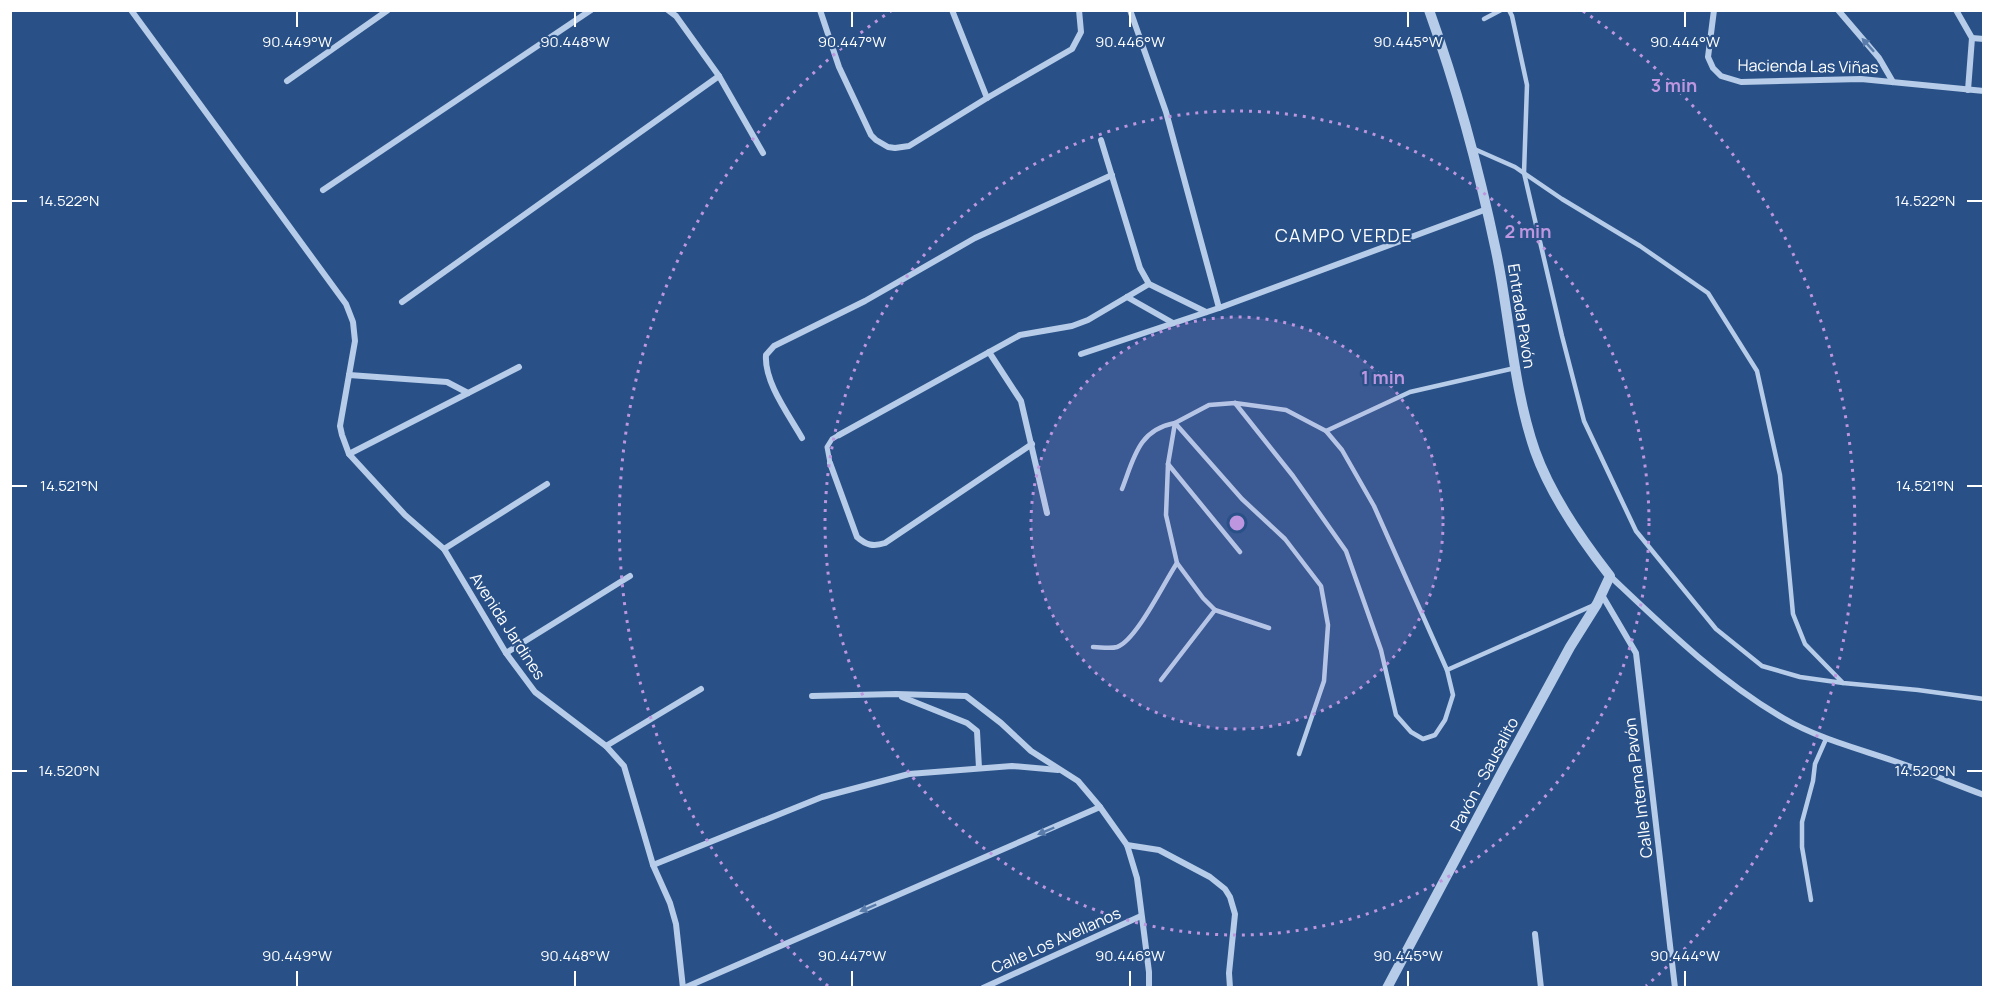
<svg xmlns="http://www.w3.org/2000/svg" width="1994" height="998" font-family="Manrope,sans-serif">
	<rect width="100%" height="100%" fill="#295188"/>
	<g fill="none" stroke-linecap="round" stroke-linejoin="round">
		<g stroke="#b6cce8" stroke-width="4.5">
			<polyline points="1509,10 1512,16 1527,85 1524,173 1562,336 1584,421 1636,531 1716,629 1762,666 1800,677 1843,683"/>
			<polyline points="1484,19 1501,10"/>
			<polyline points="1472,148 1515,167 1562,199 1640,246 1708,293 1757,371 1780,475 1793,614 1805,644 1843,683 1918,690 1984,699"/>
			<polyline points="1235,403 1293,476 1346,551 1381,650 1396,715 1411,732 1423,739 1435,735 1445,720 1453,695 1447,670"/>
			<polyline points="1326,431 1410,392 1515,368"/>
			<polyline points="1168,464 1240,552"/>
			<path d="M1122,489c12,-31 16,-59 53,-66l67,76 43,40 36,47 7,39 -4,56 -25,73"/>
			<polyline points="1269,628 1215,610 1203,598 1177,563 1166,515 1168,464 1175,423 1209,405 1235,403 1286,410 1326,431 1342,450 1374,506 1447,670 1594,605"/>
			<path d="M1093,647c7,0 17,2 24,0 19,-6 48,-66 60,-84"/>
			<polyline points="1161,680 1215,610"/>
			<polyline points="1811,900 1802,847 1802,822 1813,781 1815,764 1826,739"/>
		</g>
		<polyline stroke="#b6cce8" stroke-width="5" points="830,463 827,447 832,439 839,435"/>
		<g stroke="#b6cce8" stroke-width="6">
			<polyline points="131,10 346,304 353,322 355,341 340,426 342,435 349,454 405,515 444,549 506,653 535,692 606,746 624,766 653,865 670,903 676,924 683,988"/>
			<polyline points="668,10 676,16 719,76 763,153"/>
			<polyline points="820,10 839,67 871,135 876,140 888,147 895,148 909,146 987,98 1072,49 1081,32 1079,10"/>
			<polyline points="952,10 987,98"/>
			<polyline points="1130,10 1166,112 1219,308"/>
			<polyline points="1714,10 1708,57 1713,68 1721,76 1741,82 1861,79 1984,91"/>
			<polyline points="1838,10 1879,58 1893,82"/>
			<polyline points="1956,10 1972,38 1968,90"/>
			<polyline points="1972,38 1984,39"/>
			<polyline points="287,81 388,10"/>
			<polyline points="1101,140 1140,268 1149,284 1206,312"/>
			<polyline points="323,190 591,10"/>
			<polyline points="1127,297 1173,323"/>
			<polyline points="402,302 719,76"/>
			<polyline points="989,352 1021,401 1047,513"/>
			<polyline points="1081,354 1219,308 1487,209"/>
			<polyline points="349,375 447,382 468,393"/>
			<polyline points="839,435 1020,335 1072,326 1088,320 1149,284"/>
			<path d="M802,438c-13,-23 -38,-56 -36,-83l8,-9 91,-45 110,-63 137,-63"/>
			<polyline points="349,454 519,367"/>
			<path d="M830,463l27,74c9,8 16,10 28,6l147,-99"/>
			<polyline points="444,549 547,484"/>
			<path d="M1610,576c54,51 108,104 173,142 34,20 73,30 111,43 30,10 60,23 90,34"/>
			<polyline points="1602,595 1636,653 1675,988"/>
			<polyline points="506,653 630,576"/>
			<polyline points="812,696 896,694 966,696 1001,723 1031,751 1078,781 1100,807 1127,845 1137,878 1149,972 1149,988"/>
			<polyline points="902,697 967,723 977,731 979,768"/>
			<polyline points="606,746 701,689"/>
			<polyline points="1127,845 1159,850 1210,877 1225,889 1230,897 1235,914 1229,973 1230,988"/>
			<polyline points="653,865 822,797 909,774 1012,766 1058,770"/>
			<polyline points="1535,934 1541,988"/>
			<polyline points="684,988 1100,807"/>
			<polyline points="983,988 1141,916"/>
		</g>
		<path stroke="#b6cce8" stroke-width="10" d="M1387,988l116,-218 67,-123 27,-43 13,-28c-29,-37 -59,-80 -75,-125 -22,-64 -25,-133 -39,-200 -17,-81 -39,-163 -67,-241"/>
	</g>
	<defs><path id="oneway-solid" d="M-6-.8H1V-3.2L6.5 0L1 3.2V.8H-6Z" transform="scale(1.5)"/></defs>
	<g fill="#5a7caa">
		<use href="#oneway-solid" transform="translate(1868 45) rotate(-132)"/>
		<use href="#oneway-solid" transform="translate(1046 831) rotate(157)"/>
		<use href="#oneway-solid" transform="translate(868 908) rotate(157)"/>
	</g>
	<path fill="none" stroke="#fff" stroke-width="2" d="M297,12v15M575,12v15M852,12v15M1130,12v15M1408,12v15M1685,12v15M12,201h15M1967,201h15M12,486h15M1967,486h15M12,771h15M1967,771h15M297,971v15M575,971v15M852,971v15M1130,971v15M1408,971v15M1685,971v15"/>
	<circle cx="1237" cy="523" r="206" fill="#bd96df" fill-opacity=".12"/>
	<g fill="none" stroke="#bd96df" stroke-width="3" stroke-dasharray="3 6">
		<circle cx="1237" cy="523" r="206"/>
		<circle cx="1237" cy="523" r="412"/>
		<path d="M828 986A618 618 0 0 1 891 11M1583 11A618 618 0 0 1 1646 986"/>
	</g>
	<g text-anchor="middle" stroke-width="4.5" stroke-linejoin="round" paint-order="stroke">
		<g font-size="16" fill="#fff" stroke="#295188">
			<text transform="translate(1808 66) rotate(1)" y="6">Hacienda Las Viñas</text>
			<text transform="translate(1522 316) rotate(81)" y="6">Entrada Pavón</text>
			<text transform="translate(508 626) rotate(57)" y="6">Avenida Jardines</text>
			<text transform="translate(1484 774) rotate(-62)" y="6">Pavón - Sausalito</text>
			<text transform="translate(1638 788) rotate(-97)" y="6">Calle Interna Pavón</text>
			<text transform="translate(1056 940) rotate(-24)" y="6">Calle Los Avellanos</text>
		</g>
		<g font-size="18" letter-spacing="1.5" fill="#fff" stroke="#295188">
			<text x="1344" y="242">CAMPO VERDE</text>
		</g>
	</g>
	<g font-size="15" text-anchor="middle" fill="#fff" stroke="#295188" stroke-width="4.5" stroke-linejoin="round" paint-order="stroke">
		<text x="297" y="47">90.449°W</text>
		<text x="575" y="47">90.448°W</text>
		<text x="852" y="47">90.447°W</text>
		<text x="1130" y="47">90.446°W</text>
		<text x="1408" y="47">90.445°W</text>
		<text x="1685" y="47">90.444°W</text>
		<text x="69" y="206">14.522°N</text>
		<text x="1925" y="206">14.522°N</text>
		<text x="69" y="491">14.521°N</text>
		<text x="1925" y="491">14.521°N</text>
		<text x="69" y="776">14.520°N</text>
		<text x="1925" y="776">14.520°N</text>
		<text x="297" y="961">90.449°W</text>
		<text x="575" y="961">90.448°W</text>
		<text x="852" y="961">90.447°W</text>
		<text x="1130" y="961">90.446°W</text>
		<text x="1408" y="961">90.445°W</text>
		<text x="1685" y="961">90.444°W</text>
	</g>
	<circle cx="1237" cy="523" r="9" fill="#bd96df" stroke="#295188" stroke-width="3"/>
	<g font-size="18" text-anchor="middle" font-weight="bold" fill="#bd96df" stroke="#295188" stroke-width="4.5" stroke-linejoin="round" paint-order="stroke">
		<text x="1674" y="92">3 min</text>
		<text x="1528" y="238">2 min</text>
		<text x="1383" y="384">1 min</text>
	</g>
	<rect width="1994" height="998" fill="none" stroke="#ffffff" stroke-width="24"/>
</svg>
